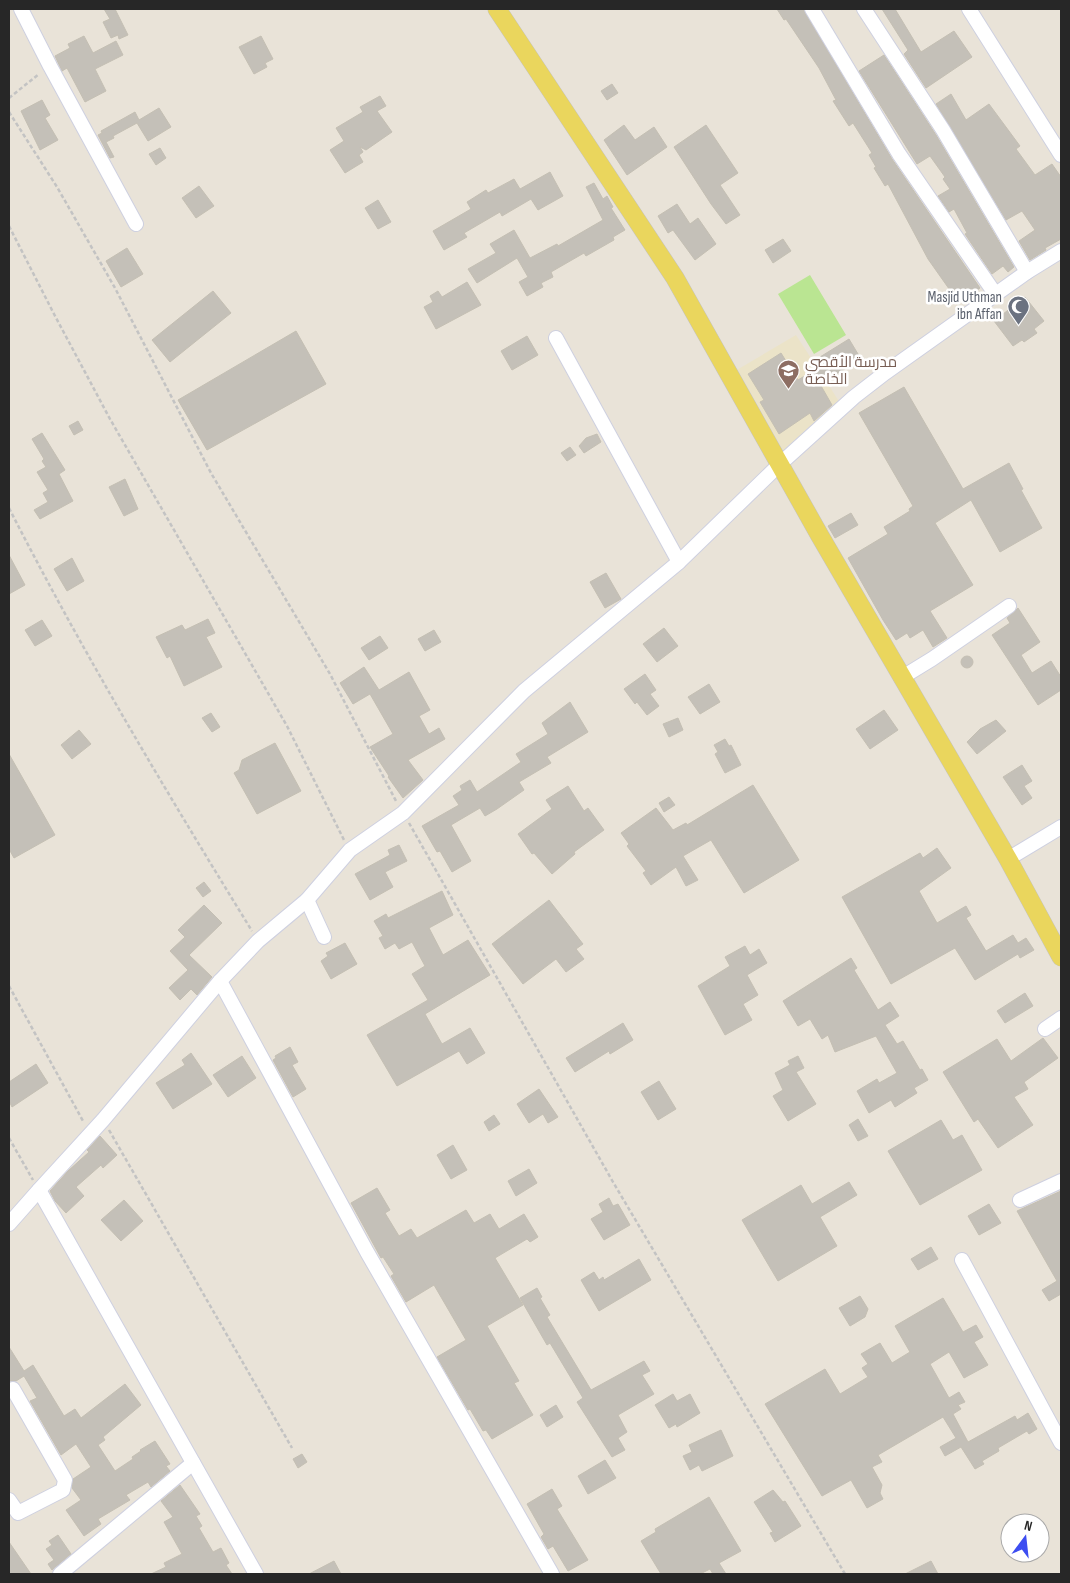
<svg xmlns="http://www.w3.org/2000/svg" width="1070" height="1583" font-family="'Sofia Sans Condensed',Cairo,sans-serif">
	<rect width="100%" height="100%" fill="#e9e3d8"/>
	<polygon fill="#ebe3c8" points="796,335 844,409 784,453 735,371"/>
	<polygon fill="#bae592" points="810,275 846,335 814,354 778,294"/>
	<g fill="#c4c0b8" stroke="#c4bfb3">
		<polygon points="104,9 115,9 128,35 119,39 118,35 111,38 103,22 110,19"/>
		<polygon points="777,9 803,9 892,159 980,288 959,303 928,259 888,184 885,186 874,168 876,167 869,155 872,153 853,123 849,126 833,101 836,100 819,68 786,19 784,20"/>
		<polygon points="882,9 895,9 921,52 954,31 972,57 926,88 904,54 908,50"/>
		<polygon points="84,36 93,53 116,41 123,55 95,69 106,91 85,102 67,68 62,71 55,56 70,48 68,44"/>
		<polygon points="261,36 273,59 265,63 267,67 254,74 239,47"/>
		<polygon points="884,55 936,135 1014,267 1008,272 1003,266 992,274 965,234 967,233 954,209 949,212 938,196 950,189 943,179 945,177 930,156 917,164 859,71"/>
		<polygon points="612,84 618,93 607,100 601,91"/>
		<polygon points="951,94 966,120 989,104 1020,146 1016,149 1035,175 1052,164 1061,177 1061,239 1045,248 1046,250 1030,260 1019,241 1035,230 1022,211 1006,220 936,104"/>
		<polygon points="380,96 386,106 377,111 392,132 366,150 360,147 363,152 359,155 363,162 345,173 330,150 344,141 336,128 363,112 360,107"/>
		<polygon points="42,100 50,115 45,118 58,140 40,150 21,111"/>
		<polygon points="159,108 171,127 148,141 137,123 113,136 114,138 106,142 114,157 110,158 98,135 102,133 101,131 135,112 139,120"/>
		<polygon points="624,125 635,140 654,127 667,147 627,175 604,140"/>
		<polygon points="706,125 738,173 720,185 740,215 726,224 711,204 674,147"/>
		<polygon points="160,148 166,158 156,165 149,154"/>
		<polygon points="550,172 563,196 538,210 531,199 502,216 500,212 464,233 467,237 444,250 433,231 471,209 467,202 486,190 488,193 514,179 520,189"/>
		<polygon points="594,183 603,199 607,196 613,207 611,208 625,230 613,237 614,240 586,256 584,253 551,272 553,277 541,283 543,287 527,296 519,282 528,277 517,258 477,283 468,269 496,253 490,244 514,230 530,258 557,244 558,246 603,220 586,187"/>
		<polygon points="199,186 214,206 196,218 182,198"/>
		<polygon points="378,200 391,222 378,229 365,208"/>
		<polygon points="677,204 690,224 698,218 716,244 695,260 673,230 668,233 658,216"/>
		<polygon points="783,239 791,251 773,263 765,250"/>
		<polygon points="127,248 143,274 121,287 106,261"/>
		<polygon points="467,282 481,305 436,329 424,307 433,302 430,296 438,291 442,297"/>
		<polygon points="213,291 231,313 170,362 152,340"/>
		<polygon points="1025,297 1044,321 1034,329 1037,333 1024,342 1022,340 1013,346 994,321"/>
		<polygon points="296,331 326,384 207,450 178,400"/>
		<polygon points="527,336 538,355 512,370 501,351"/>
		<polygon points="849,339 861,359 820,384 832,405 814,421 810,413 779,434 760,402 764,400 748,374 781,353 798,380 824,364 820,357"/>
		<polygon points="904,387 963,489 1009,463 1023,489 1021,490 1042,528 1000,552 971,500 935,523 973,585 930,611 947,638 933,647 923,630 910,638 907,633 896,640 883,620 848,558 888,534 884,527 910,511 909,509 913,506 859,413"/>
		<polygon points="78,421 83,430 74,435 69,426"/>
		<polygon points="42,433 65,470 59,474 73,501 40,519 34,510 48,502 43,493 48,490 37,472 46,467 42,461 44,459 32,439"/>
		<polygon points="597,434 601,442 584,453 579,446 586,438"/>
		<polygon points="570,447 576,455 567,461 561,453"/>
		<polygon points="125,479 138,509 124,516 109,487"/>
		<polygon points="851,513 858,525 835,538 828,526"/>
		<polygon points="9,555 25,585 9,594"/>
		<polygon points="72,558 84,581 67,591 54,569"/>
		<polygon points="606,573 621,599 605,608 590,582"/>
		<polygon points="1018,608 1040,642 1021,655 1032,673 1051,661 1061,677 1061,690 1038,705 992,635 1010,623 1007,618"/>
		<polygon points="208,619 215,633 206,637 222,667 184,686 170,656 167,658 156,637 182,625 185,630"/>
		<polygon points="42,620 52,636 35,646 25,630"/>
		<polygon points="664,628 678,646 657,662 643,644"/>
		<polygon points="434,630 441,642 425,651 418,639"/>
		<polygon points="380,636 388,648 369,660 361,648"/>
		<circle cx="967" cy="662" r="6"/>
		<polygon points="364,667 379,690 409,672 430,710 419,716 429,734 439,728 445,739 408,760 423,780 403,798 388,777 389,776 370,747 393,734 370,694 353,704 340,683"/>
		<polygon points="645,674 656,690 650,694 659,706 647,715 637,702 635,704 624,689"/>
		<polygon points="709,684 720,702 700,714 688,697"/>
		<polygon points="570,702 588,732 547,757 551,763 519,782 524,790 497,809 485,816 480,808 451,825 471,861 452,872 440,851 437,852 422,826 459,805 453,796 462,790 460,786 470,780 477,792 521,762 516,754 548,734 542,723"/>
		<polygon points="884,710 898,730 870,749 856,729"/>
		<polygon points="211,713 220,727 212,732 202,718"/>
		<polygon points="678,718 683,730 669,737 663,724"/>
		<polygon points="996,720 1006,731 977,754 967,742 980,729"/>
		<polygon points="79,730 91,744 72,759 61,745"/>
		<polygon points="725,739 729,746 731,745 741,765 725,773 715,754 718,752 714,745"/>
		<polygon points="275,743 301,791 257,814 234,773 239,770 242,760"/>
		<polygon points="9,754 55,835 14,858 9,849"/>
		<polygon points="1022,765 1032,781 1024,786 1032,798 1022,805 1003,777"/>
		<polygon points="753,785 799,860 744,893 711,840 683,856 698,880 686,886 676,867 651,885 643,873 646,871 627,846 629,844 621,833 656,808 673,830 686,823 687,825"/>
		<polygon points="568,786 584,811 588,808 604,830 574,852 575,854 552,874 534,853 532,854 518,834 552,809 546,800"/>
		<polygon points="669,797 675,805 664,812 659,803"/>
		<polygon points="399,845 407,861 385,872 393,887 370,900 355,874 390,855 388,850"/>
		<polygon points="937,848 951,868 919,891 937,923 966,906 971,915 966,918 986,951 1013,935 1018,943 1026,938 1034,950 1020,958 1018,954 975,980 955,948 891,984 842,897 920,853 923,858"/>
		<polygon points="204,882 211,891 203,897 196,888"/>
		<polygon points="442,891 453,915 429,928 443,955 468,940 490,975 425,1014 442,1044 470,1028 485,1053 467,1064 459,1051 397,1086 367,1035 428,1000 412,974 425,966 412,942 399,949 395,943 385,949 379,938 383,936 374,921 386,914 388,918"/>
		<polygon points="549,900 583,944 576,949 584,959 566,972 556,959 523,984 492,944"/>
		<polygon points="204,905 222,923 189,955 212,977 197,995 191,989 180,1000 169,988 188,970 170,951 185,937 178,930"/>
		<polygon points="345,943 357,964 331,979 321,961 328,956 326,953"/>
		<polygon points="745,946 750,955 759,949 767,963 747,975 758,995 743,1004 752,1020 725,1035 698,986 730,966 725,957"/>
		<polygon points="851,958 857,968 854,970 878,1010 890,1002 899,1016 885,1025 897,1044 903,1041 920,1070 922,1069 928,1080 914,1088 917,1093 895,1107 891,1100 869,1113 857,1091 877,1079 879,1083 897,1073 876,1036 835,1052 828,1035 822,1039 810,1019 798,1026 783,1001"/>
		<polygon points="1025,993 1033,1006 1005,1023 997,1011"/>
		<polygon points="623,1023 633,1040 610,1054 609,1051 575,1072 566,1058"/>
		<polygon points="1043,1038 1058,1058 1024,1082 1028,1089 1014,1097 1033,1125 998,1148 978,1119 974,1122 943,1072 997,1039 1011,1061"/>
		<polygon points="290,1047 298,1062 292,1065 306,1089 293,1097 273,1060 276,1058 275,1056"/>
		<polygon points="191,1053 212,1084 173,1109 156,1083 185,1065 182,1060"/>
		<polygon points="242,1056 256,1078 228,1097 213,1075"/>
		<polygon points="798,1056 804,1068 796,1072 816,1104 788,1121 773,1096 783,1090 775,1073 790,1065 788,1061"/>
		<polygon points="36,1064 48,1083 12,1107 9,1101 9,1082"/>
		<polygon points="659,1081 676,1109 658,1120 641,1092"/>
		<polygon points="539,1089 558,1117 548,1123 543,1114 529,1123 517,1104"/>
		<polygon points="494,1115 500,1124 489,1131 484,1122"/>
		<polygon points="858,1119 868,1136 858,1141 849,1125"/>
		<polygon points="941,1120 953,1140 962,1135 982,1170 920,1205 888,1151"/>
		<polygon points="100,1136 117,1155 103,1168 101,1165 76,1187 84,1196 66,1213 55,1201 50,1191 68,1171 89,1152 87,1150"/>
		<polygon points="453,1145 467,1170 451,1179 437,1155"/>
		<polygon points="529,1169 537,1183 516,1196 508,1181"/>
		<polygon points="849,1182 857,1195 820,1217 837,1246 778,1281 742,1220 801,1185 812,1204"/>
		<polygon points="377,1188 390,1210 385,1213 399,1236 411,1229 417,1238 466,1210 474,1223 490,1214 499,1229 524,1214 538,1237 530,1242 527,1239 495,1258 523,1305 487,1326 519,1381 514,1383 533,1415 492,1439 486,1430 483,1431 470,1409 468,1410 437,1357 466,1340 434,1285 406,1302 391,1276 394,1274 383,1257 381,1258 351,1203"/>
		<polygon points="1061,1191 1061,1294 1049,1301 1042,1290 1057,1281 1017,1211"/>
		<polygon points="609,1198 613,1206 618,1204 630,1225 604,1240 591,1219 603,1212 599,1204"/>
		<polygon points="124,1200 143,1221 121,1241 101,1220"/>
		<polygon points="989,1204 1001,1223 979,1235 968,1216"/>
		<polygon points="931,1247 938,1259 918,1270 911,1259"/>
		<polygon points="639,1259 651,1280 599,1311 581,1280 594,1272 599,1280 603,1277 604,1280"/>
		<polygon points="537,1288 542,1297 540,1298 550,1315 547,1317 591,1390 644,1361 650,1371 642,1375 654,1394 618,1415 627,1432 618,1438 625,1450 612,1457 577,1402 583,1398 550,1343 547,1345 520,1298"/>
		<polygon points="860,1296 868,1309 865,1317 850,1326 839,1308"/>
		<polygon points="943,1298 963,1332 976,1325 983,1337 974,1342 988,1365 964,1378 949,1352 930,1364 949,1398 959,1392 965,1402 958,1405 961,1409 953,1414 968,1442 1015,1416 1017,1420 1028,1413 1037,1429 1029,1434 1027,1431 998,1448 999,1451 982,1461 984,1464 975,1469 961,1447 945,1456 940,1447 956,1438 943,1417 878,1455 882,1462 872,1467 882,1485 880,1493 883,1499 867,1508 851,1480 822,1496 765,1404 825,1369 840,1394 868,1377 862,1368 868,1364 861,1354 880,1343 892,1363 910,1352 895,1326"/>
		<polygon points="9,1347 24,1371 33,1365 64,1416 75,1409 81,1418 125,1384 141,1405 103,1437 105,1440 98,1445 115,1471 133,1459 132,1457 141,1451 140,1450 155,1441 170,1464 166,1466 170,1471 151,1487 148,1482 126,1495 130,1500 98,1519 101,1524 84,1536 66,1510 81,1500 72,1488 73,1479 91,1467 76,1444 61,1455 30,1401 37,1398 24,1376 16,1381 9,1381"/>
		<polygon points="673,1394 677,1401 690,1394 700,1413 677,1427 676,1424 669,1428 655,1405"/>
		<polygon points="556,1405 563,1417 547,1427 540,1415"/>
		<polygon points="721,1430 733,1456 702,1471 699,1465 690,1470 683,1456 692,1452 689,1445"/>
		<polygon points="302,1454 307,1462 298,1468 293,1459"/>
		<polygon points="605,1460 616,1478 588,1494 578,1476"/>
		<polygon points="180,1485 200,1514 196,1516 202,1526 199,1528 213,1552 221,1548 229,1563 226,1565 232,1574 151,1574 166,1567 164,1563 182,1554 164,1522 173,1517 161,1501"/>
		<polygon points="552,1489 562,1506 557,1509 588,1560 568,1571 553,1546 548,1549 541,1537 544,1534 527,1504"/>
		<polygon points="773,1490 783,1502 785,1501 801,1526 775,1542 770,1533 773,1532 754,1502"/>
		<polygon points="709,1497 741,1551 719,1563 726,1574 713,1574 710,1569 700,1574 661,1574 641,1541 656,1532 655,1529"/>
		<polygon points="58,1535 71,1554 52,1570 48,1564 54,1560 46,1549 52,1545 49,1541"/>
		<polygon points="9,1542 31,1574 9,1574"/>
		<polygon points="334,1561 341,1574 309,1574"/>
		<polygon points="931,1561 938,1574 905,1574"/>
	</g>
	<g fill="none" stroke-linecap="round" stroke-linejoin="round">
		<defs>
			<g id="minor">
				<polyline points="21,9 50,66 136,224"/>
				<polyline points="812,9 899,154 996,295"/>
				<polyline points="864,9 943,130 1027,272"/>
				<polyline points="969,9 1061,155"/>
				<polyline points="556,338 679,562"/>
				<polyline points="901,678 932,659 1009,606"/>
				<polyline points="1008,859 1061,827"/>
				<polyline points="307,900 324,937"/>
				<polyline points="220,981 367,1252 552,1574"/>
				<polyline points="1045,1029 1061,1018"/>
				<polyline points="39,1190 256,1574"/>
				<polyline points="1020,1200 1061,1181"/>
				<polyline points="9,1224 39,1190 103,1120 220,981 258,941 307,900 350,850 403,813 524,691 679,562 780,464 854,397 885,373 1027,272 1061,251"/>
				<polyline points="962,1260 1061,1443"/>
				<polyline points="9,1500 18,1513 63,1490 65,1480 13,1389"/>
				<polyline points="60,1574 193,1463"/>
			</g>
			<polyline id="major" points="497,9 675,278 820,536 1008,859 1061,957"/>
		</defs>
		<use href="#minor" stroke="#ced0e0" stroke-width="16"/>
		<use href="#major" stroke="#c3c3c3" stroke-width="19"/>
		<g stroke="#c3c3c3" stroke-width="2.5" stroke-dasharray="4 2.5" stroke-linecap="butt">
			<polyline points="9,98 39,74"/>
			<polyline points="9,112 57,187 115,288 211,473 330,674 396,801"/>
			<polyline points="9,226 54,314 110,419 287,726 344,840"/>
			<path d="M9,508c74,145 158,285 243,423"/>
			<polyline points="409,823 613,1182 845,1574"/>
			<polyline points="9,986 83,1121"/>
			<polyline points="109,1130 292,1448"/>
			<polyline points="9,1138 33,1180"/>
		</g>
		<use href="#minor" stroke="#fff" stroke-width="14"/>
		<use href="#major" stroke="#ead65d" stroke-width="18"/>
	</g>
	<defs>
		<symbol id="mosque-pin" viewBox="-11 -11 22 30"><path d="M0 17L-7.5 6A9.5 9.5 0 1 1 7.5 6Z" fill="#6b7280" stroke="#fff"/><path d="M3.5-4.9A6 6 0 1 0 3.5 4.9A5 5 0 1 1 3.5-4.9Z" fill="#fff"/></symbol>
		<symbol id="school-pin" viewBox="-11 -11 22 30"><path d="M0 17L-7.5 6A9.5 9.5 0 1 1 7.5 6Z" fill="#8d6e63" stroke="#fff"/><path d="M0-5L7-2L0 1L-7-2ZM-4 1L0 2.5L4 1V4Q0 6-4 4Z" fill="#fff"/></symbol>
	</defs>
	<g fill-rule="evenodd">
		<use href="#mosque-pin" x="1006" y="294" width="25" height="34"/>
		<use href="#school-pin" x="776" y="358" width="25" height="34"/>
	</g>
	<g text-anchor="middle" stroke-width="5" stroke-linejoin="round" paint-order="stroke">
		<g font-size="15" fill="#5b616d" stroke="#fff" text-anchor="end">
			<text x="1002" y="302">Masjid Uthman<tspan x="1002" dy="17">ibn Affan</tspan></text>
		</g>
		<g font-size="15" fill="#785e54" stroke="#fff" text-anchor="start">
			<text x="805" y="367">مدرسة الأقصى<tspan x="805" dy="17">الخاصة</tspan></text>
		</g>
	</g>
	<rect width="1070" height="1583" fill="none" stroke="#272727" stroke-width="20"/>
	<g transform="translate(1025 1538) rotate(15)"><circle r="24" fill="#ffffff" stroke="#a9a9a9"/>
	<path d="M0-4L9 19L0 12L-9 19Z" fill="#3d4df1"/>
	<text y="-8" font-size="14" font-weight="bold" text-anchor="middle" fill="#272727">N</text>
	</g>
</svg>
